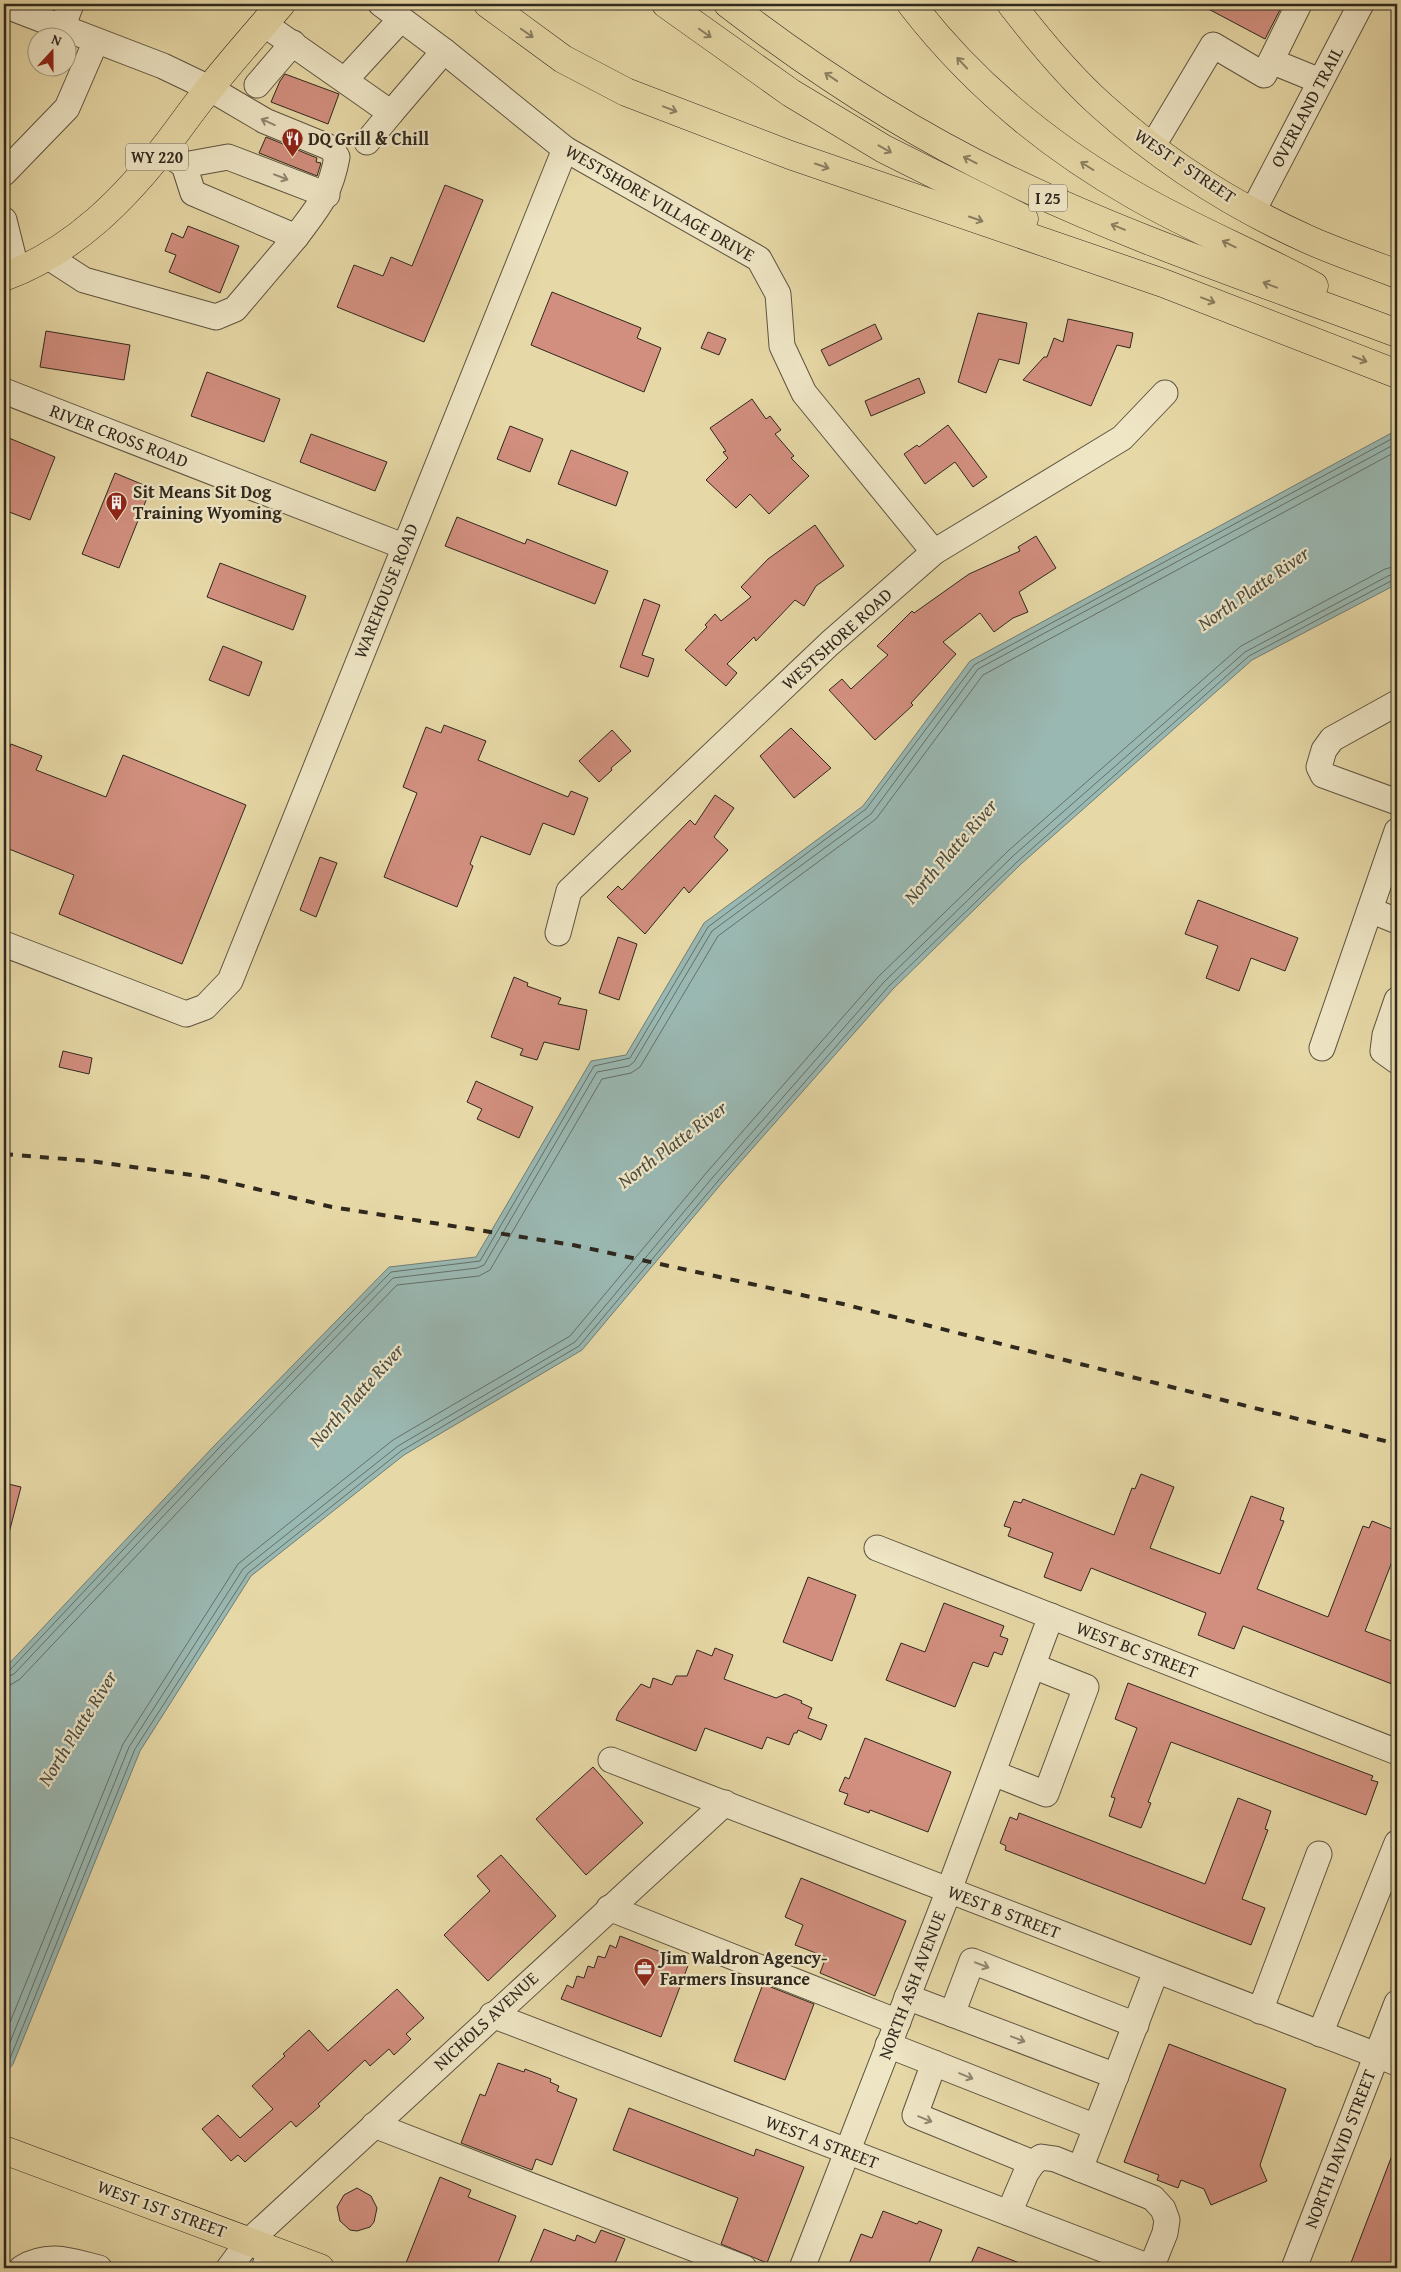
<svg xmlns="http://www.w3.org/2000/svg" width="1401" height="2272" font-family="'Gentium Book Plus',serif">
	<rect width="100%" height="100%" fill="#e7d9a7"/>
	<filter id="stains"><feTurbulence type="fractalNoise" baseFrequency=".004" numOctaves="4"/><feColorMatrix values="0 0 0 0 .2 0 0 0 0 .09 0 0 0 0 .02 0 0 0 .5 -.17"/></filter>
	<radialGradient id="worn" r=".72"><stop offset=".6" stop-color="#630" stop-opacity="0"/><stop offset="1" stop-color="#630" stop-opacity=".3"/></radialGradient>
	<polygon fill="#9ab8b2" stroke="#6f7e77" points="1397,430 1397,584 1252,660 1021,864 893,989 721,1184 582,1350 404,1455 251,1576 140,1751 13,2064 4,2075 4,1669 213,1447 389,1267 476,1257 591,1061 626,1055 704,923 863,806 970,661"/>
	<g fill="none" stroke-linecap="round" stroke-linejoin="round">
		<g stroke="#647068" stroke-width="1">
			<polyline points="4,1672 10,1670 217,1450 391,1272 480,1261 594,1066 630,1058 708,927 866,809 974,665 1397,436"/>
			<polyline points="4,1678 14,1674 221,1455 393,1278 477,1268 484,1265 597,1072 629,1066 634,1062 712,931 871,814 978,669 1397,443"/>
			<polyline points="4,1686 12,1684 20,1679 227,1460 397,1285 479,1276 490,1270 602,1079 631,1073 640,1067 718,936 876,819 983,675 1397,451"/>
			<polyline points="4,2037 123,1744 238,1564 393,1440 570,1336 707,1172 878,977 1008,851 1241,646 1385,569 1397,566"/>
			<polyline points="4,2057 129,1747 243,1569 398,1446 575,1342 713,1177 884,982 1013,856 1245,652 1388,576 1397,573"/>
			<polyline points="4,2068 9,2061 135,1749 248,1573 401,1451 579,1346 718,1181 889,986 1018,861 1249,656 1391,581 1397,580"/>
		</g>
	</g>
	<g fill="#d28f7f" stroke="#2f281e">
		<polygon points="1199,4 1283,4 1265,39"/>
		<polygon points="285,74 339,94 328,124 271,102 280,81"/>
		<polygon points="266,137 317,158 316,162 321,163 317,176 259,153"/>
		<polygon points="445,185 483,200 424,342 337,307 354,265 383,276 391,257 412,266"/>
		<polygon points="188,226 239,246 220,293 169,272 176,255 165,251 172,233 183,238"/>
		<polygon points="552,292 641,328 637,338 661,348 644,392 531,345"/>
		<polygon points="978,313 1027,323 1019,364 999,359 986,393 958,382"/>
		<polygon points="1068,319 1133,333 1130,348 1117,345 1091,406 1023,380 1044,357 1047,357 1054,338 1063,342"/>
		<polygon points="875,324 882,339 829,366 821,350"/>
		<polygon points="46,331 130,345 124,380 40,367"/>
		<polygon points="708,332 726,339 719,355 701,348"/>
		<polygon points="207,372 280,399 264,442 191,416"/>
		<polygon points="919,378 925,393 871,416 865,401"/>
		<polygon points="752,399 766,419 770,416 781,430 775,434 794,456 791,458 809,476 769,514 750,494 736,508 706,480 728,458 723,452 726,451 710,428"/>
		<polygon points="948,425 987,477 973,487 955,462 925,484 904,454 917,445 919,447"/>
		<polygon points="510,426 543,439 530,472 497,459"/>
		<polygon points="311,434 387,462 375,491 300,462"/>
		<polygon points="4,436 55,457 30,520 4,510"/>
		<polygon points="571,450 628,472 616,506 558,484"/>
		<polygon points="115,473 151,488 119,568 82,554"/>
		<polygon points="457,517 525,544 527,539 608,571 595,604 445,546"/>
		<polygon points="815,525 844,566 816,586 804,606 795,600 756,641 754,637 727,664 737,673 726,686 685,650 707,627 705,625 715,614 721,621 751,597 741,587 768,559"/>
		<polygon points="1036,536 1056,568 1019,592 1028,612 1013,618 994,632 980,613 943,642 956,654 911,703 913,705 875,740 829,690 842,679 851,689 888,655 877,646 912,611 914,613 969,574 1020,551 1018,547"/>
		<polygon points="220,563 306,596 293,630 207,597"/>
		<polygon points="644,599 660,605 642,655 654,659 648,677 620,667"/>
		<polygon points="223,646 262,662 249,696 209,680"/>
		<polygon points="444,725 486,741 478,760 568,797 571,791 588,798 574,835 543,823 530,855 481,836 470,864 473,866 457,907 384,877 417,793 403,787 426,727 441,733"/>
		<polygon points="791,728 831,768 794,798 760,756"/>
		<polygon points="612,730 631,751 611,768 612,770 599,782 579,761"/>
		<polygon points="11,744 42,756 36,770 106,797 123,755 246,805 182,964 59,914 74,875 4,847 4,764"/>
		<polygon points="715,795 734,808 714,837 728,850 689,893 684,887 645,934 607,897 618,886 622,890 690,820 695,825"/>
		<polygon points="320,857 337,863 316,917 300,910"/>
		<polygon points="1198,900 1298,938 1285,971 1251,958 1239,991 1206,978 1218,946 1185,934"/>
		<polygon points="618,937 637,944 619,1000 599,993"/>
		<polygon points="514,977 528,983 527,986 561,998 558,1004 587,1010 579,1050 544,1042 537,1060 520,1055 523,1049 491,1037"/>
		<polygon points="63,1051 92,1058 89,1074 59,1067"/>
		<polygon points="476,1081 533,1107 519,1138 477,1119 482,1109 467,1102"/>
		<polygon points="1141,1474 1174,1487 1150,1548 1220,1574 1251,1496 1284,1508 1280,1520 1284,1521 1257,1589 1328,1617 1363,1526 1369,1528 1372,1521 1397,1531 1397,1549 1365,1631 1397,1643 1397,1686 1243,1626 1234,1649 1198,1635 1206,1613 1091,1568 1081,1591 1044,1577 1053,1553 1008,1536 1011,1528 1004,1526 1014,1501 1021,1503 1023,1499 1114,1535 1132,1488 1135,1489"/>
		<polygon points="4,1483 21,1487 9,1533 4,1532"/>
		<polygon points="808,1577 856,1595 832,1661 783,1642"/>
		<polygon points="944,1603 1004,1626 1000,1636 1008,1639 1002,1655 994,1652 988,1667 973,1662 955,1707 886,1680 901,1643 925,1652"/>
		<polygon points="715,1648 733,1655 724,1679 776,1698 785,1694 802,1701 801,1703 812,1708 808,1718 827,1725 821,1740 798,1730 797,1733 794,1733 789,1745 767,1737 762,1749 705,1728 696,1751 616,1720 619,1712 641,1684 650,1688 653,1678 672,1685 676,1676 687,1676 697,1650 712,1656"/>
		<polygon points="1128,1683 1373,1776 1371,1780 1378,1782 1366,1815 1171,1742 1148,1802 1151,1803 1141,1828 1109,1816 1115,1798 1111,1797 1137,1728 1115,1719"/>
		<polygon points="865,1738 951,1772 928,1832 870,1810 869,1813 844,1804 848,1794 839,1791 845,1777 849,1779"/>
		<polygon points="593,1767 643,1823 586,1875 536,1819"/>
		<polygon points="1238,1798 1271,1811 1265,1829 1268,1830 1242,1899 1265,1908 1251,1945 1005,1850 1006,1846 1000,1843 1010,1817 1017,1820 1019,1813 1205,1884"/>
		<polygon points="501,1855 556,1916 488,1981 444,1935 490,1891 477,1876"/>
		<polygon points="801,1878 906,1921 875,1996 820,1973 826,1957 795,1945 803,1925 785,1917"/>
		<polygon points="620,1936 689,1963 661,2037 561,1999 567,1985 573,1988 577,1976 584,1978 588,1966 594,1968 598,1956 605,1958 610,1945 616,1948"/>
		<polygon points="763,1984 814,2004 785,2080 734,2061"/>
		<polygon points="397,1989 424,2018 406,2034 411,2039 394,2055 389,2049 370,2066 365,2060 318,2104 320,2106 296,2127 291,2121 245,2162 238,2155 231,2161 202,2129 218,2115 240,2138 273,2109 252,2086 285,2056 283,2054 309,2030 328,2051"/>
		<polygon points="1169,2044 1286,2089 1260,2165 1267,2181 1211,2205 1204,2189 1181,2180 1178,2188 1157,2180 1159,2175 1124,2162"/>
		<polygon points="498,2063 524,2072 525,2069 551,2079 550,2082 559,2086 557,2091 577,2099 552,2165 536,2159 532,2170 461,2143 480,2094 485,2096"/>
		<polygon points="629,2108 754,2156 756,2149 804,2167 767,2263 721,2244 738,2198 613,2150"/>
		<polygon points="1396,2145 1397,2268 1349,2268"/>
		<polygon points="440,2177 471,2190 468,2197 516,2216 496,2268 404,2268"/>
		<polygon points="357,2188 371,2196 377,2208 374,2222 370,2227 357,2231 350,2230 340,2221 337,2207 344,2195"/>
		<polygon points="883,2211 917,2224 919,2221 942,2230 927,2268 861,2268 849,2264 861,2234 872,2238"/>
		<polygon points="544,2229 575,2241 577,2235 595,2243 601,2230 625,2239 613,2268 528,2268"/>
		<polygon points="978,2247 1030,2267 1030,2268 969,2268"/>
	</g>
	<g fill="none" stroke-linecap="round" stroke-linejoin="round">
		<defs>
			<g id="minor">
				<polyline points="381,4 444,51 565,149 759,259 778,294 782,346 804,393 934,552"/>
				<path d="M4,5l159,61 46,22 56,33 66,27 6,9c-7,38 -19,50 -41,80l-103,-44 -9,-28"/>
				<polyline points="264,24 391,113 444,51"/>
				<polyline points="62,28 71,4"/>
				<polyline points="1271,61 1320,81"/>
				<polyline points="345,80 401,19"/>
				<polyline points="257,85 293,43"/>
				<polyline points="367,142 391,113"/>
				<polyline points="1152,147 1213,45 1264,75 1299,4"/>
				<polyline points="170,156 184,165 228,157 327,195"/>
				<polyline points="4,173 67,108 96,41"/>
				<polyline points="1253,211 1361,4"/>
				<polyline points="4,220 17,272"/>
				<polyline points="47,256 84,280 216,317 235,309 296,237"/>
				<polyline points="4,391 403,546"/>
				<polyline points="1397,703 1332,739 1324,750 1319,767 1323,775 1397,802"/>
				<polyline points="1370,910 1397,921"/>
				<polyline points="558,933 569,891 829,644 934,552 1122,438 1165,393"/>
				<polyline points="4,944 186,1014 205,1007 230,981 565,149"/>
				<polyline points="1397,1000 1385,1035 1383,1051 1397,1061"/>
				<polyline points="1322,1048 1397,831"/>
				<polyline points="877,1548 1397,1752"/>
				<polyline points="611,1760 1397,2063"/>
				<polyline points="993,1773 1046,1794 1086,1687 1033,1666"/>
				<polyline points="609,1908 898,2022"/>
				<polyline points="907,1997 1116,2076"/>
				<polyline points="1260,2011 1319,1854"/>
				<polyline points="952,2014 972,1961 1136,2025"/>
				<polyline points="492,2015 1152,2268"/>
				<polyline points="1320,2034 1397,1843"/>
				<polyline points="888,2045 1096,2127"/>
				<polyline points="934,2063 915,2115 1033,2163"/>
				<polyline points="374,2125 744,2268"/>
				<polyline points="1080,2169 1156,1971"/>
				<polyline points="1009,2213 1026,2173 1033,2163 1041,2157 1055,2159 1080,2169 1153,2198 1163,2209 1167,2220 1165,2233 1151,2268"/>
				<path d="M22,2268c27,-16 49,-7 77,0"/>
				<polyline points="229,2268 249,2241 725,1803"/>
				<polyline points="264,2268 271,2250"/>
				<polyline points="802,2268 949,1890 1051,1616"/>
				<polyline points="1294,2268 1397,2003"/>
			</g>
			<g id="major">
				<path d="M1011,4c27,35 57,72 91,102 60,54 130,99 203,132 30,14 62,24 92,36"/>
				<path d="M4,277c70,-26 122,-79 167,-138 13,-17 25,-35 39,-51 23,-29 47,-56 71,-84"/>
				<polyline points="4,2150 320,2268"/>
			</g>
			<g id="highway">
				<polyline points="488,4 563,59 626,92 790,155 1163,283 1397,374"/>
				<polyline points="666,4 791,93 884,149 1024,219"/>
				<path d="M728,4c86,66 178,126 275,173 127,62 262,106 394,156"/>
				<path d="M911,4c61,79 137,142 223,191 59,34 121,59 180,91"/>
			</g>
		</defs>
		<use href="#minor" stroke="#5d5440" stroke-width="27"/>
		<use href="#major" stroke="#2f281e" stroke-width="29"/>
		<use href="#highway" stroke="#2f281e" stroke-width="29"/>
		<use href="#minor" stroke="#efe6c6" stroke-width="25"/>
		<use href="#major" stroke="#e7d9a7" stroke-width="28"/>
		<use href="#highway" stroke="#e7d9a7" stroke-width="28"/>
		<polyline stroke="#2f281e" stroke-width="4" stroke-dasharray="9 9" stroke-linecap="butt" points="4,1154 90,1161 206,1177 332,1207 573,1245 843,1304 1397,1444"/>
	</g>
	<defs><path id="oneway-shaft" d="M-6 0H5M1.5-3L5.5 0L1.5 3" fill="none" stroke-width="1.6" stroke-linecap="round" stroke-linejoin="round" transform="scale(1.25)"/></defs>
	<g stroke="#8b8062">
		<use href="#oneway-shaft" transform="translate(527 33) rotate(35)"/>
		<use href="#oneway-shaft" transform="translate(705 33) rotate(35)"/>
		<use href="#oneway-shaft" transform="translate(962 63) rotate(-133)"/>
		<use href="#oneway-shaft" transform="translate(831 77) rotate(-146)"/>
		<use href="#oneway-shaft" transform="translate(670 109) rotate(21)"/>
		<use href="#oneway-shaft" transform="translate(885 149) rotate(29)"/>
		<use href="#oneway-shaft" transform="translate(970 160) rotate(-153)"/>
		<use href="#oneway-shaft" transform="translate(822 166) rotate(19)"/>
		<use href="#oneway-shaft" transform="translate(1087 166) rotate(-148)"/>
		<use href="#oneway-shaft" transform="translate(976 219) rotate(19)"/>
		<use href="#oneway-shaft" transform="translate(1118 227) rotate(-158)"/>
		<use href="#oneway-shaft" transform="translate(1229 244) rotate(-154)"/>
		<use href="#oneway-shaft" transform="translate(1270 285) rotate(-159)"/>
		<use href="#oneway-shaft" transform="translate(1208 300) rotate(21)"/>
		<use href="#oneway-shaft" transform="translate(1360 359) rotate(21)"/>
	</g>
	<g stroke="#8f8772">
		<use href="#oneway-shaft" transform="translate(268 122) rotate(-156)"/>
		<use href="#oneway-shaft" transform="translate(281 177) rotate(21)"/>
		<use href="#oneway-shaft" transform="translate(982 1965) rotate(21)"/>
		<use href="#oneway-shaft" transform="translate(1018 2039) rotate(21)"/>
		<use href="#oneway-shaft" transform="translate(966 2076) rotate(22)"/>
		<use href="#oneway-shaft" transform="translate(925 2119) rotate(22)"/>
	</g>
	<defs>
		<symbol id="restaurant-pin" viewBox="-11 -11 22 30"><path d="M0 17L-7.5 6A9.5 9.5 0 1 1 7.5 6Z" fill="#8f2418" stroke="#efe6c6"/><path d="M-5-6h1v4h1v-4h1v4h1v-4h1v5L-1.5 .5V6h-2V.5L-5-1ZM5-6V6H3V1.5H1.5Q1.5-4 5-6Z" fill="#fff"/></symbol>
		<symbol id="building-pin" viewBox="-11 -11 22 30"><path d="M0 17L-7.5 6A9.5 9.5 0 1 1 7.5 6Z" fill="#8f2418" stroke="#efe6c6"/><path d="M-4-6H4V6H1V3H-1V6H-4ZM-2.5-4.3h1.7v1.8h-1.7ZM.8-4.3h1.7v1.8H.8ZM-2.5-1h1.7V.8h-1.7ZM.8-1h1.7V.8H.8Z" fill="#fff"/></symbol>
		<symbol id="office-pin" viewBox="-11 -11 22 30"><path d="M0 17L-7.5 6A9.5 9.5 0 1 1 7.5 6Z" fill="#8f2418" stroke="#efe6c6"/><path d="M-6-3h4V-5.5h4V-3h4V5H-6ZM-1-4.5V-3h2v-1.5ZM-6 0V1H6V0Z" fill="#fff"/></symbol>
	</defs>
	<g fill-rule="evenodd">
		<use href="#restaurant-pin" x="280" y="126" width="25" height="34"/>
		<use href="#building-pin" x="104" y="490" width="25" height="34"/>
		<use href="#office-pin" x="632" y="1956" width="25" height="34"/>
	</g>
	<g text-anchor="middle" stroke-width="4.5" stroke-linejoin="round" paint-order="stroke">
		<g fill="#efe6c6" stroke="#696150" stroke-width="1">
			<rect x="126" y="143.5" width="62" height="27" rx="4"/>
			<rect x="1029" y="184.5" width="38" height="27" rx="4"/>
		</g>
		<g font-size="16" font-weight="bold" fill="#2f281e">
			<text x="157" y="163">WY 220</text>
			<text x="1048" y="204">I 25</text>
		</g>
		<g font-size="18" fill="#2f281e" stroke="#efe6c6">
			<text transform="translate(1307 107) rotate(-62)" y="6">OVERLAND TRAIL</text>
			<text transform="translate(1185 166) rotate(34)" y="6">WEST F STREET</text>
			<text transform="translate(660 203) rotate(30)" y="6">WESTSHORE VILLAGE DRIVE</text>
			<text transform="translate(119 436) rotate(21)" y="6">RIVER CROSS ROAD</text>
			<text transform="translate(386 591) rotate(-68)" y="6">WAREHOUSE ROAD</text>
			<text transform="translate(837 639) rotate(-42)" y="6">WESTSHORE ROAD</text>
			<text transform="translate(1137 1650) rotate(21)" y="6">WEST BC STREET</text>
			<text transform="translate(1004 1912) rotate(21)" y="6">WEST B STREET</text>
			<text transform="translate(912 1985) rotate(-69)" y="6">NORTH ASH AVENUE</text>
			<text transform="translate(486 2021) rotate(-43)" y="6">NICHOLS AVENUE</text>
			<text transform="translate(822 2142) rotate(21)" y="6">WEST A STREET</text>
			<text transform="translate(1340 2149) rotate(-69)" y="6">NORTH DAVID STREET</text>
			<text transform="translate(162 2209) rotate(20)" y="6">WEST 1ST STREET</text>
		</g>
		<g font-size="18" font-weight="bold" fill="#2f281e" stroke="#efe6c6" text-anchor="start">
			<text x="308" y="145">DQ Grill &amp; Chill</text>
			<text x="133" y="498">Sit Means Sit Dog<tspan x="133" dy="21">Training Wyoming</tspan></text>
			<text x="660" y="1964">Jim Waldron Agency-<tspan x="660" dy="21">Farmers Insurance</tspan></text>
		</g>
		<g font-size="19" font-style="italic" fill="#4a4c43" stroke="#efe6c6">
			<text transform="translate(1253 588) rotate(-35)" y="7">North Platte River</text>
			<text transform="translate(950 851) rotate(-49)" y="7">North Platte River</text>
			<text transform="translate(672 1144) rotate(-37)" y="7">North Platte River</text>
			<text transform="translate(356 1395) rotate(-48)" y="7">North Platte River</text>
			<text transform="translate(77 1728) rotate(-58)" y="7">North Platte River</text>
		</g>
	</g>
	<rect width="1401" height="2272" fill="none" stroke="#e7d9a7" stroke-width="20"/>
	<rect x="5" y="5" width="1391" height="2262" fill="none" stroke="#2f281e" stroke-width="2.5"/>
	<rect x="10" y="10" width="1381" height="2252" fill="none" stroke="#2f281e"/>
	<g transform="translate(52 52) rotate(21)"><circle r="24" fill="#efe6c6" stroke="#a29a83"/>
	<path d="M0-4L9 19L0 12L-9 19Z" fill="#8f2418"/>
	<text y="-8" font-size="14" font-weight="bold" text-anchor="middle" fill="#2f281e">N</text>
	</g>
	<rect width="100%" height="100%" filter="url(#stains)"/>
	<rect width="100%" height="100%" fill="url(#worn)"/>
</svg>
